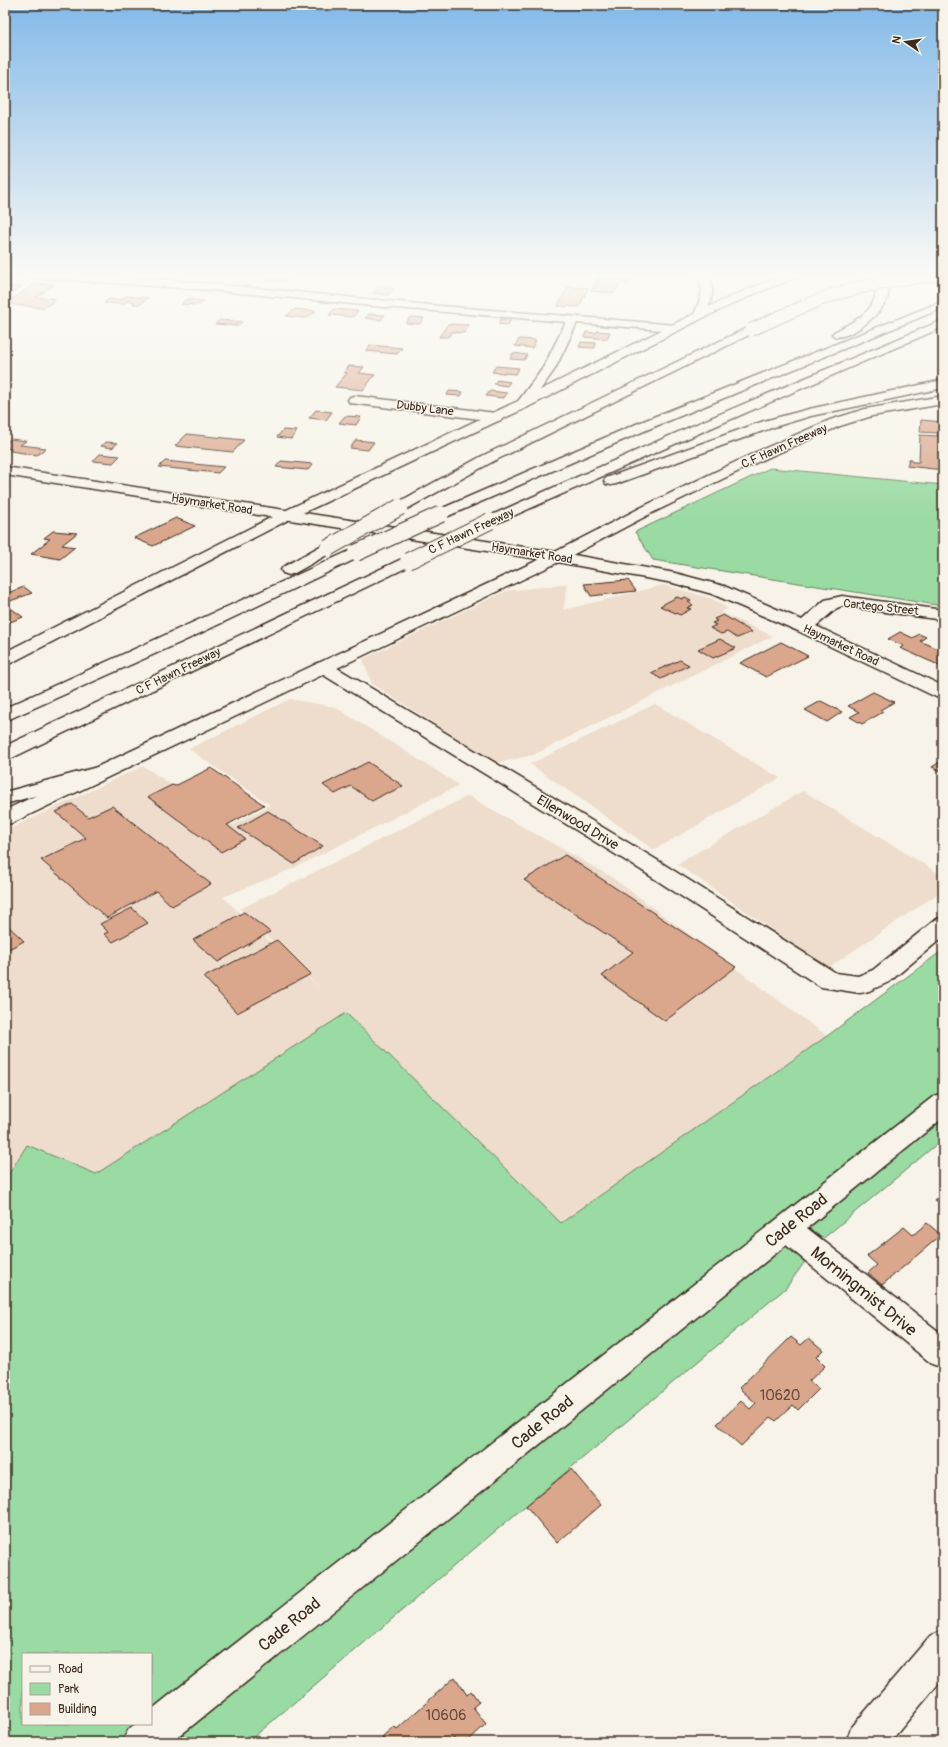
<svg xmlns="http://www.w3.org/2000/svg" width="948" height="1747" font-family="Pangolin,sans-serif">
	<rect width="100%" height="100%" fill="#f7f3e8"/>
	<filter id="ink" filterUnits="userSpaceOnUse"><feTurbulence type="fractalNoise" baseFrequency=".025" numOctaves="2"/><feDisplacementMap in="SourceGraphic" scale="8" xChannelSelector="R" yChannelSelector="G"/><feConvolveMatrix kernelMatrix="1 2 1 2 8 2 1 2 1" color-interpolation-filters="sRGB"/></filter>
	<g filter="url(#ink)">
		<g fill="#eedccd">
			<polygon points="568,584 563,610 664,585 713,599 728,609 720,612 773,636 533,755 497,763 372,684 363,659 506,591"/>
			<polygon points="290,699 335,707 459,785 294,868 223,897 324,993 240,909 468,796 610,876 827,1036 561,1223 346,1013 96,1174 27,1145 5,1180 5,831 143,766 233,825 270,805 189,749"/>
			<polygon points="655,704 780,778 654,850 530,764"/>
			<polygon points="803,791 943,876 943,890 828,968 677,864"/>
		</g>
		<g fill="#9adaa3" stroke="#6a8260" fill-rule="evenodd">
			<polygon points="770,468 943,485 943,606 653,560 635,532"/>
			<path d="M943,950v189l-124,103 -33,46 -318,266 -220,188h-243v-562l22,-35 69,29 250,-161 215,210 266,-187zM23,1654h128v70h-128z"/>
		</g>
		<g fill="#daa78d" stroke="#3b2a1e">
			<polygon points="273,274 293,274 285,282 266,280"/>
			<polygon points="600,274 623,274 622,277 631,277 629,283 620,283 615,293 591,291"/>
			<polygon points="36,283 54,285 36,297 56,299 44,308 5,304"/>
			<polygon points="5,286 21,287 12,293 5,292 7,291 5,290"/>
			<polygon points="568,287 588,288 579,307 558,306"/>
			<polygon points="378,288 388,288 394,289 388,295 372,293"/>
			<polygon points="125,296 148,298 141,304 133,304 135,302 128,301 124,304 104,303 109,299 122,300"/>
			<polygon points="186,299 204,301 199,305 181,304"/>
			<polygon points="295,309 316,311 307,318 286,316"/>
			<polygon points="334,309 358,311 353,317 329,315"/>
			<polygon points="369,314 385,315 381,320 365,318"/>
			<polygon points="410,317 424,318 420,324 406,323"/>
			<polygon points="501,319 511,320 508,325 498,324"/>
			<polygon points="220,320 242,322 238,326 215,324"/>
			<polygon points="448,324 469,325 464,333 452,332 448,337 439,337"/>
			<polygon points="597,331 610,332 607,339 584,337 586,332 596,333"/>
			<polygon points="519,339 536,340 532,348 515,346"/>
			<polygon points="581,342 596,343 595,348 579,347"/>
			<polygon points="370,345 402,348 397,354 366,351"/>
			<polygon points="513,353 527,355 524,360 510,359"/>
			<polygon points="349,366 364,367 359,373 375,375 363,390 335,387 347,373 344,372"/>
			<polygon points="496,366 519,368 516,374 492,372"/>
			<polygon points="497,380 510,382 507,386 494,384"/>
			<polygon points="449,391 463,392 461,396 447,395"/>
			<polygon points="490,391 507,393 504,398 486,396"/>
			<polygon points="316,410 332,412 326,420 309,418"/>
			<polygon points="345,416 361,417 356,425 339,423"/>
			<polygon points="921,420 943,422 943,470 907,466 909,459 912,459 912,462 919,462 920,435 937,436 938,433 920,432"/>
			<polygon points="283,430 297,431 291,439 277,437"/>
			<polygon points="187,434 244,440 233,452 175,446"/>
			<polygon points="11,439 26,441 20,445 46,448 37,455 10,451 12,449 5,448 5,443"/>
			<polygon points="356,440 374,442 368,450 350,448"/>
			<polygon points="106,442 118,443 112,448 101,446"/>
			<polygon points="100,454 120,456 113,463 93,461"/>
			<polygon points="165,461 224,467 218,473 159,467"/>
			<polygon points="281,461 313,464 308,470 276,467"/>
			<polygon points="176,518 195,526 153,546 134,538"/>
			<polygon points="53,531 77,533 62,545 75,547 60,559 31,554 50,539 44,538"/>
			<polygon points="628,580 636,591 591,596 584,584"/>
			<polygon points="24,587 32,593 5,603 5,594"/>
			<polygon points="677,597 682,599 685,597 691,600 688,602 693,605 687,608 691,609 680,615 660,606"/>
			<polygon points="5,604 23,617 5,624"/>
			<polygon points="723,615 752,632 737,638 727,632 721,634 710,628 716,625 712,623 717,621 714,619"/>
			<polygon points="900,632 913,638 919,634 926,637 920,641 943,651 943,667 900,648 904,646 888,639"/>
			<polygon points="720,639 736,648 713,658 698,649"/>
			<polygon points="781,642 808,656 766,677 740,663"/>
			<polygon points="680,660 689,665 661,679 651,673"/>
			<polygon points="873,692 894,702 880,710 883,712 862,724 850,717 859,712 848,706"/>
			<polygon points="821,701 842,712 827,722 805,710"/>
			<polygon points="943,760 943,772 932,767"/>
			<polygon points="368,762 403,786 389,793 388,792 372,801 351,786 335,794 323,785"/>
			<polygon points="211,768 264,805 227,825 245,839 221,852 148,797 172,785 175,786"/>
			<polygon points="72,804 88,817 112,806 211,884 172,906 156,891 107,918 41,860 86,838 56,812"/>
			<polygon points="268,811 323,846 294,864 238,828"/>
			<polygon points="565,855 736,967 665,1021 602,976 633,952 524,880"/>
			<polygon points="132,908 148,923 113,942 104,934 108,932 100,924"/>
			<polygon points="244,912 270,932 218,962 193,940"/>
			<polygon points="5,923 24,941 5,951"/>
			<polygon points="277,940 311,974 237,1013 204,977"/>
			<polygon points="943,1192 943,1205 935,1200"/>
			<polygon points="927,1223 941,1235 882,1285 868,1273 877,1265 867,1256 904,1227 913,1235"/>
			<polygon points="791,1337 801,1345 809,1338 823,1350 816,1357 825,1366 809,1381 819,1389 798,1410 793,1405 776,1421 771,1417 741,1446 717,1424 741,1401 750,1409 756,1403 739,1388"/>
			<polygon points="571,1469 601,1505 557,1543 526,1506"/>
			<polygon points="455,1677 467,1695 471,1691 479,1702 473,1707 486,1724 467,1742 456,1742 454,1738 449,1742 382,1742 384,1740 382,1737 394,1726 397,1729"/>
		</g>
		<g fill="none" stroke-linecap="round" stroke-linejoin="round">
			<defs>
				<g id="minor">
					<path d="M23,274c118,0 236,15 354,26 99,10 199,16 298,25l4,1 2,2 -2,2 -4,1 -98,-8 -22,46 -27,38h-10l-2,-3 27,-36 23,-46 -183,-15 -173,-17 -182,-13z"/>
					<polygon points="355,396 496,413 501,414 503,417 501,420 496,421 350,403 348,400 350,397"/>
					<polygon points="5,467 557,552 675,573 724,586 802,620 825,600 842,596 943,610 943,620 842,606 837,608 816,626 943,686 943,699 936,697 798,631 712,594 673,583 557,562 5,475"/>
					<polygon points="323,662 329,663 657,860 836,973 858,976 873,970 935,920 943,917 943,937 889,982 869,991 860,993 821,987 641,870 317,671 314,667 317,663"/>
					<path d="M943,1093v25l-136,110 136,107v33l-11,-4 -146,-119 -614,497h-49c7,-18 8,-18 28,-18v-14l25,-20 758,-594z"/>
					<polygon points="943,1631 943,1678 890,1742 846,1742 851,1728 930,1636"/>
				</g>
				<g id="major">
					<path d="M697,274h10c7,12 7,21 1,33l38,-17 40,-16h15l-1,2 -46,18 -51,24 -175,89 -238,112 -279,144 -6,1v-12l275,-139 238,-112 176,-87c7,-15 11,-25 3,-40z"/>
					<polygon points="943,396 943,404 872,416 840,426 762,460 652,513 563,560 12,823 5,824 5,810 551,554 642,507 752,454 830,420 865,409"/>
				</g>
				<g id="highway">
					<path d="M875,274h10c2,7 4,14 3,22 -4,16 -38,45 -54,40l-2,-2 2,-2c27,-14 48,-24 41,-58z"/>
					<polygon points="943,301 943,308 651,428 446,517 441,519 436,517 433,514 436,511 641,422"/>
					<polygon points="943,320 943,327 704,431 495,524 490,526 485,524 482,521 485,518 694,425"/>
					<polygon points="751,326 755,328 757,330 755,332 492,462 405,510 400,512 395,510 392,507 395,504 482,456"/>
					<polygon points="943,380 943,388 811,416 774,427 616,484 611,485 606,484 604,481 606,478 764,421 809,409"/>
					<polygon points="328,543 334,545 336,548 334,551 295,573 289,575 283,573 281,570 283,567 322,545"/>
					<polygon points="356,548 362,550 364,553 362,556 186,640 5,721 5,708"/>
					<polygon points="408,556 414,558 416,561 414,564 12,758 5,760 5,746"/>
					<polygon points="101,766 108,768 111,772 108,776 5,804 5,792"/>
				</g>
			</defs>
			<use href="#minor" stroke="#3b2a1e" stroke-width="3"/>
			<use href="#major" stroke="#3b2a1e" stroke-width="3"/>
			<use href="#highway" stroke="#3b2a1e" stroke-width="3"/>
			<use href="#minor" fill="#f7f3e8" fill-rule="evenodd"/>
			<use href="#major" fill="#f7f3e8" fill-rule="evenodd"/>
			<use href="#highway" fill="#f7f3e8" fill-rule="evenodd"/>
			<defs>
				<path id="highway-bridge-far1" d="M751,330c26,-12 52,-24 79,-34 36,-12 72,-17 109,-22"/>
				<g id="highway-bridge">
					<polyline points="328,548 400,507"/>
					<polyline points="356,553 441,514"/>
					<polyline points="408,561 490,521"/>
				</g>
			</defs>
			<use href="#highway-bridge-far1" stroke="#3b2a1e" stroke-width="14" stroke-linecap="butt"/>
			<use href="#highway-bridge" stroke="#3b2a1e" stroke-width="18" stroke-linecap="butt"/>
			<use href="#highway-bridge-far1" stroke="#f7f3e8" stroke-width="12"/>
			<use href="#highway-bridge" stroke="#f7f3e8" stroke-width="16"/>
		</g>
	</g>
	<linearGradient id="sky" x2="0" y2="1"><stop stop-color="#83b9e8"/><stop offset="0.53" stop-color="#fbfaf5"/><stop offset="1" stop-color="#fbfaf5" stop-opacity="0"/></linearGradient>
	<rect width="948" height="519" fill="url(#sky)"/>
	<g text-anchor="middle" stroke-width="3" stroke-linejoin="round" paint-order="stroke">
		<g font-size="12" fill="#3b2a1e" stroke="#f7f3e8">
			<text transform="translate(425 408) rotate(7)" y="4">Dubby Lane</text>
			<text transform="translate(784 446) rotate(-24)" y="4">C F Hawn Freeway</text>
			<text transform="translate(212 504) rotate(9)" y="4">Haymarket Road</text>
			<text transform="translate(471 531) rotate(-25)" y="4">C F Hawn Freeway</text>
			<text transform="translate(532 553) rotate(9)" y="4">Haymarket Road</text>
			<text transform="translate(881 607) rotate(6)" y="4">Cartego Street</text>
			<text transform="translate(841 645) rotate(25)" y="4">Haymarket Road</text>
			<text transform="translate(178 671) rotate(-26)" y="4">C F Hawn Freeway</text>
		</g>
		<g font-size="14" fill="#3b2a1e" stroke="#f7f3e8">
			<text transform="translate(578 822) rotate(31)" y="5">Ellenwood Drive</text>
		</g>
		<g font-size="14" fill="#63493a">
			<text x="780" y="1400">10620</text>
			<text x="446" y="1720">10606</text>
		</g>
		<g font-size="17" fill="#3b2a1e" stroke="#f7f3e8">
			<text transform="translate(796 1220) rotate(-39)" y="6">Cade Road</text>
			<text transform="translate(864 1291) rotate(39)" y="6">Morningmist Drive</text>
			<text transform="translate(542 1422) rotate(-39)" y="6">Cade Road</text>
			<text transform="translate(289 1624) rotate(-39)" y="6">Cade Road</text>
		</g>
	</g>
	<rect width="948" height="1747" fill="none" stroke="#f7f3e8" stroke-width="20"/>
	<rect x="10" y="10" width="928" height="1727" fill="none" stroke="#3b2a1e" stroke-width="1.5" filter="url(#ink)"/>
	<rect x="22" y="1653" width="130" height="72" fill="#f7f3e8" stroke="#aca397"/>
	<rect x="30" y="1666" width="20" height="6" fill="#f7f3e8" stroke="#aca397"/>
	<text x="58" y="1673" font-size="12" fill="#3b2a1e">Road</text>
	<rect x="30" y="1683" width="20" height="12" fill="#9adaa3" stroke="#aca397"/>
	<text x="58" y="1693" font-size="12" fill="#3b2a1e">Park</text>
	<rect x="30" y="1703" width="20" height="12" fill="#daa78d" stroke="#aca397"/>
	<text x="58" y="1713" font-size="12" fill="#3b2a1e">Building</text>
	<g transform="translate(906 42) rotate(283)" stroke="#f7f3e8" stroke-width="3" paint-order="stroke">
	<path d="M0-3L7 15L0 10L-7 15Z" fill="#3b2a1e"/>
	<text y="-6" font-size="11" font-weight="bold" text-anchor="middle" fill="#3b2a1e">N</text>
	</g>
</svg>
